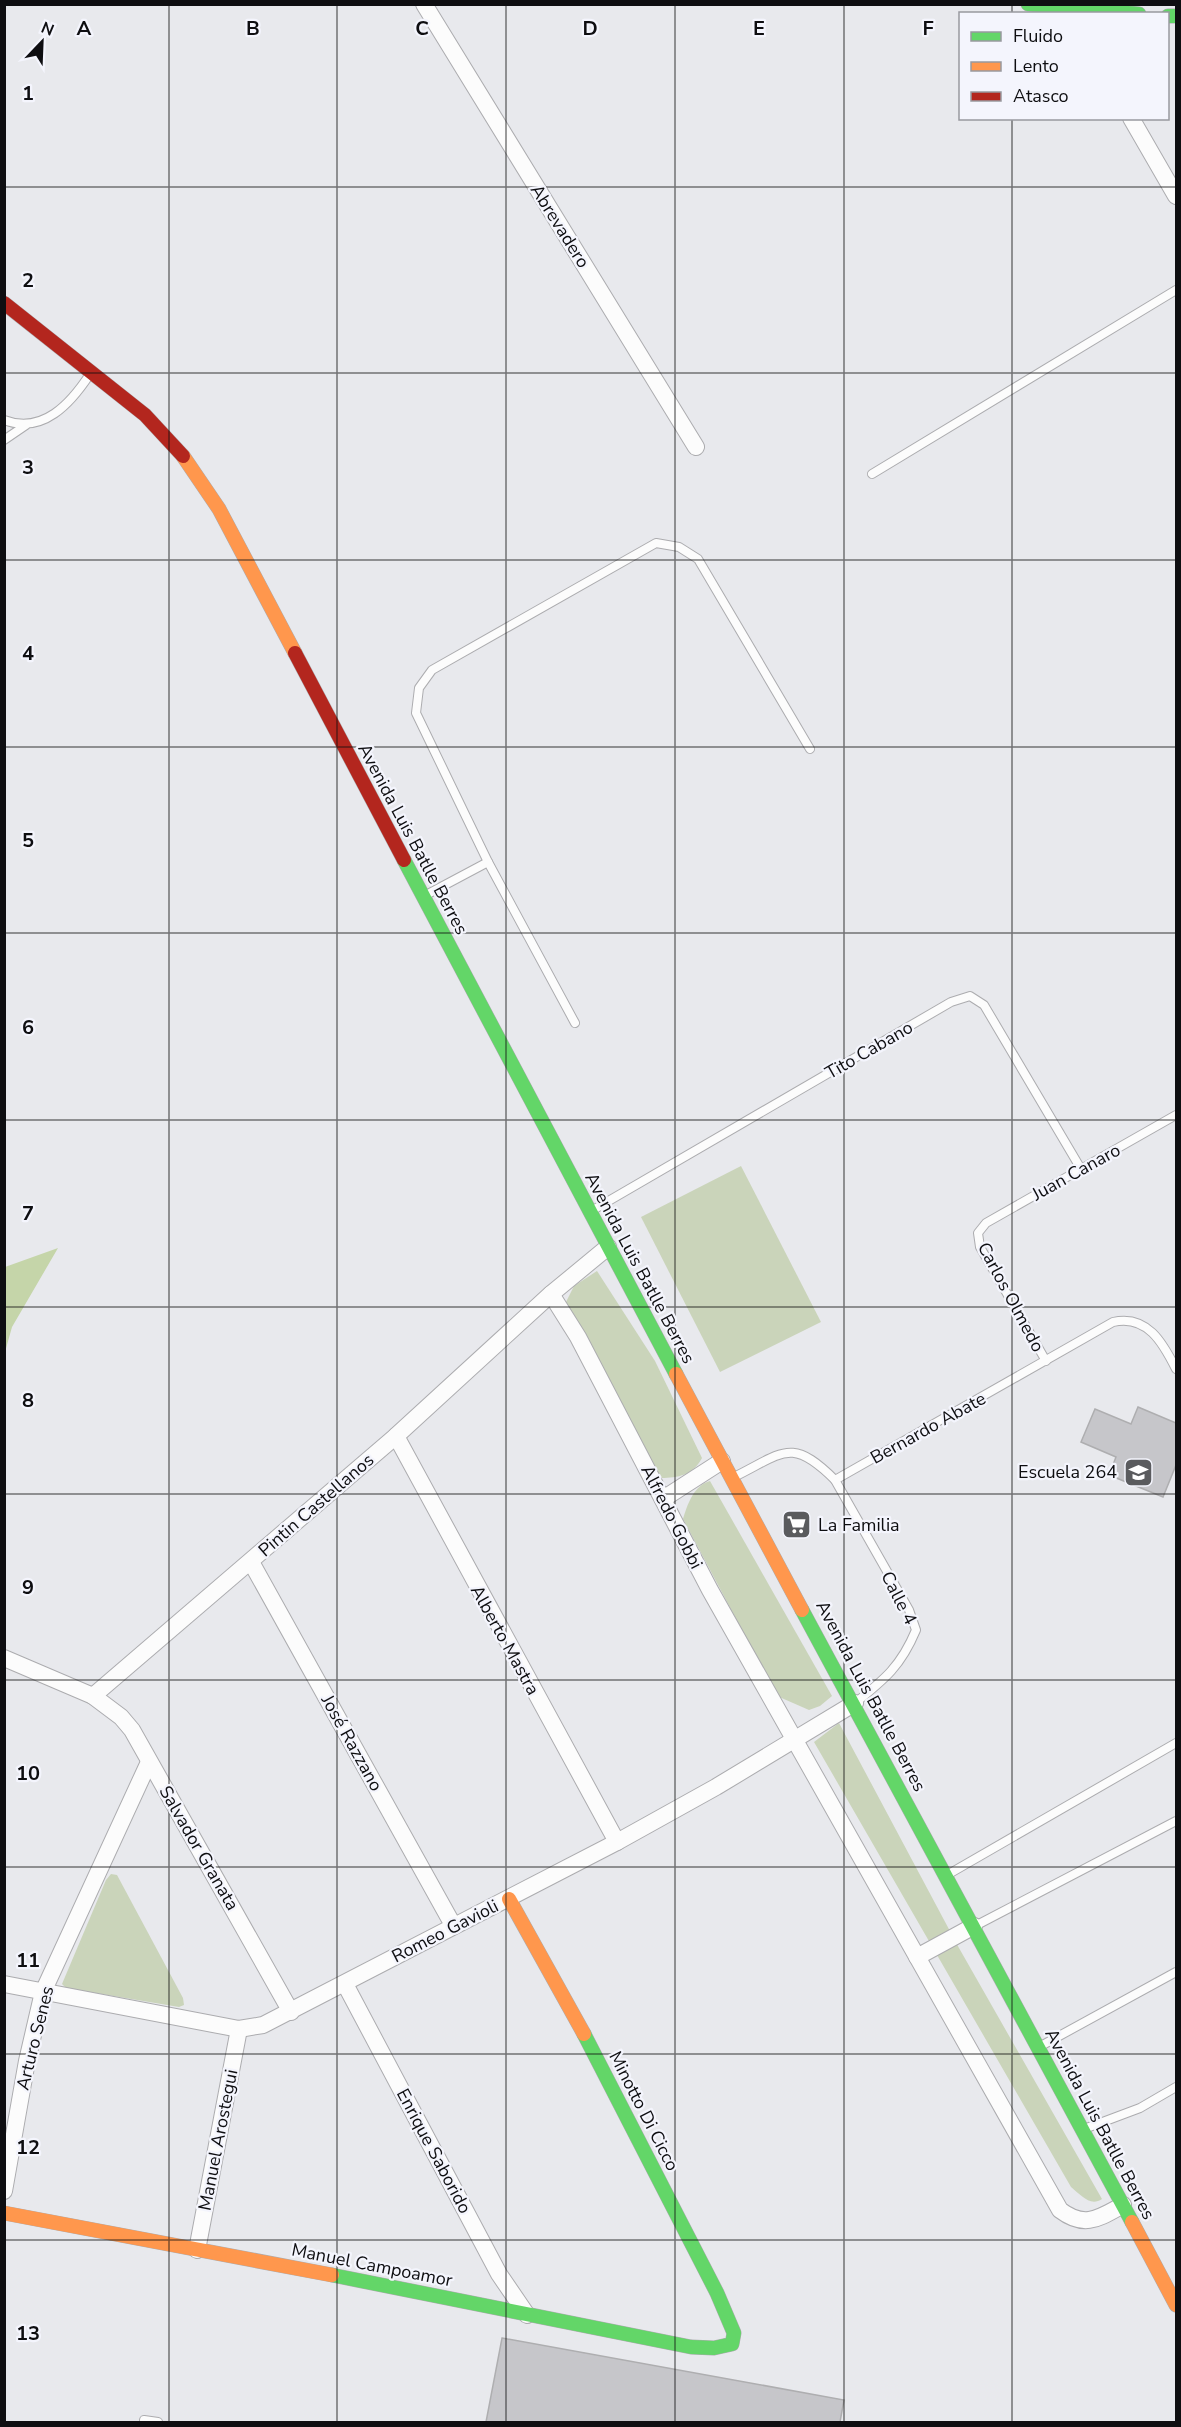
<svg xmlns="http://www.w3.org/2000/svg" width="1181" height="2427" font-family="'Nunito Sans',sans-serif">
	<rect width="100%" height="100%" fill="#e8e9ed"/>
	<g fill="#cad4ba">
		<polygon points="741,1166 821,1322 720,1372 641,1217"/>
		<path d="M597,1271l58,90 47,97c-9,17 -24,20 -41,20l-95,-176 8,-16z"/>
		<path d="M710,1481l122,215 -12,10 -11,4 -32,-14 -94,-177c4,-14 11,-34 27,-38z"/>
		<path d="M839,1723l120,225 143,251c-12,8 -21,-4 -31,-12l-257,-445z"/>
		<polygon points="111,1874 117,1875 183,1998 184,2005 179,2007 66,1988 62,1984 106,1880"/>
	</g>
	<polygon fill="#c5d5a9" points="58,1248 12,1327 5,1352 5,1267"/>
	<g fill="#c6c6ca" stroke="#aeaeb0" stroke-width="1.5">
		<polygon points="1138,1407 1176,1423 1176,1465 1163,1497 1109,1475 1116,1457 1081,1442 1095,1409 1131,1424"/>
		<polygon points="502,2338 844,2400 840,2422 486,2422"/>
	</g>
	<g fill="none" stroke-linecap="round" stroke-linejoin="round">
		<defs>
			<g id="lane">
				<path d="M4,420c39,15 67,-17 86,-46"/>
				<polyline points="4,440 26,425"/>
				<polyline points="872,474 1176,290"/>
				<polyline points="426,895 488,862"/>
				<polyline points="575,1023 488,862 416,713 419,688 432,670 656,543 679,547 698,559 810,749"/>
				<polyline points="593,1210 951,1002 970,996 984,1005 1081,1169"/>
				<polyline points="1046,1361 980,1247 978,1233 986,1223 1176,1115"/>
				<path d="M734,1477c49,-24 57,-41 101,3l278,-158c34,-8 50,21 63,47"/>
				<path d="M835,1480l74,130 7,20c-15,36 -31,49 -61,73"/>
				<polyline points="947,1875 1176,1743"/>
				<polyline points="975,1926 1176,1821"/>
				<polyline points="1039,2047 1176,1972"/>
				<polyline points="1084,2129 1140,2108 1176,2087"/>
				<polyline points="144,2420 158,2422"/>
			</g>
			<g id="street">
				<polyline points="424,4 696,447"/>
				<polyline points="1131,118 1176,196"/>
				<path d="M551,1294l27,43 132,253 350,620c25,19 39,8 63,-5"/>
				<polyline points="396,1436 617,1842"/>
				<polyline points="663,1499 722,1461"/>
				<polyline points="251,1562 453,1925"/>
				<polyline points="4,1658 93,1696 396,1436 551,1294 608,1247"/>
				<polyline points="93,1696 121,1717 132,1730 291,2012"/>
				<polyline points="917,1957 974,1926"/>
				<polyline points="4,1984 239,2029 263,2025 617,1842 716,1787 855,1703"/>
				<polyline points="345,1984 499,2274 527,2315"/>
				<polyline points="4,2191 27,2061 43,1992 149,1762"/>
				<polyline points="197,2250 239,2029"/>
			</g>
			<g id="fast">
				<polyline points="1028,4 1139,14"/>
				<polyline points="1168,16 1176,16"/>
				<polyline points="404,860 676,1374"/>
				<polyline points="802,1610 1132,2222"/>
				<polyline points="332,2275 691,2347 714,2348 732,2344 734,2333 717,2293 584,2034"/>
			</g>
			<g id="slow">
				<polyline points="183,456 219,509 295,653"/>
				<polyline points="676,1374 802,1610"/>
				<polyline points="509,1899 584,2034"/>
				<polyline points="4,2213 332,2275"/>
				<polyline points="1132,2222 1176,2305"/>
			</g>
			<g id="jam">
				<polyline points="4,303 145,415 183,456"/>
				<polyline points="295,653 404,860"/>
			</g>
		</defs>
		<use href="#lane" stroke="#acacaf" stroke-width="10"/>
		<use href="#street" stroke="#acacaf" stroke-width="18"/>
		<use href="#fast" stroke="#acacaf" stroke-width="15"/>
		<use href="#slow" stroke="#acacaf" stroke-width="15"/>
		<use href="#jam" stroke="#acacaf" stroke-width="15"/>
		<use href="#lane" stroke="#fcfcfc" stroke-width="8"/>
		<use href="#street" stroke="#fcfcfc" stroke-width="16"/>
		<use href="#fast" stroke="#63d668" stroke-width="14"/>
		<use href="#slow" stroke="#ff974d" stroke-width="14"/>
		<use href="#jam" stroke="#b3261e" stroke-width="14"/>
	</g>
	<path fill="none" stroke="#0e0e11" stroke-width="1.5" stroke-opacity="0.55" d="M169,4v2418M337,4v2418M506,4v2418M675,4v2418M844,4v2418M1012,4v10M1012,118v2304M4,187h1172M4,373h1172M4,560h1172M4,747h1172M4,933h1172M4,1120h1172M4,1307h1172M4,1494h1172M4,1680h1172M4,1867h1172M4,2054h1172M4,2240h1172"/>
	<defs>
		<symbol id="school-square" viewBox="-11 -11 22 22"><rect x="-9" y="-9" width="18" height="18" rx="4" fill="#5a5b5e" stroke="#f4f5fd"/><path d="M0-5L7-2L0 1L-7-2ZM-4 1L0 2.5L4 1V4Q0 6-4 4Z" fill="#fff"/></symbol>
		<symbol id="supermarket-square" viewBox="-11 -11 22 22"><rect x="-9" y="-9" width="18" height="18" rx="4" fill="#5a5b5e" stroke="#f4f5fd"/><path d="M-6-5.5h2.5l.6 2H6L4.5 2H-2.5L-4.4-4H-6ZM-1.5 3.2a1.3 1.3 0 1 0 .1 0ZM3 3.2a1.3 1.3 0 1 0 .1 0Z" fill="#fff"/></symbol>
	</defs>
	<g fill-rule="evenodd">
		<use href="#school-square" x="1122" y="1456" width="33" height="33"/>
		<use href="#supermarket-square" x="780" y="1508" width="33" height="33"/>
	</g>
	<g text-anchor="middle" stroke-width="4.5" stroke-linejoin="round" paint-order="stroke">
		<g font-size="18" fill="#0e0e11" stroke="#f4f5fd">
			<text transform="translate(560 226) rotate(58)" y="6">Abrevadero</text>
			<text transform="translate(413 839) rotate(62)" y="6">Avenida Luis Batlle Berres</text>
			<text transform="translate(869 1050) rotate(-30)" y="6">Tito Cabano</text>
			<text transform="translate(1076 1172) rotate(-29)" y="6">Juan Canaro</text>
			<text transform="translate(640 1268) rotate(62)" y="6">Avenida Luis Batlle Berres</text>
			<text transform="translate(1011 1297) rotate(62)" y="6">Carlos Olmedo</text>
			<text transform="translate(928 1428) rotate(-29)" y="6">Bernardo Abate</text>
			<text transform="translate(316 1505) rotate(-41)" y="6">Pintin Castellanos</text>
			<text transform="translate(672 1517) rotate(63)" y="6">Alfredo Gobbi</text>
			<text transform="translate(899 1598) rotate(63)" y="6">Calle 4</text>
			<text transform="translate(505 1640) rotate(61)" y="6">Alberto Mastra</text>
			<text transform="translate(871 1696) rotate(62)" y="6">Avenida Luis Batlle Berres</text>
			<text transform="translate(352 1743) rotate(61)" y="6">José Razzano</text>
			<text transform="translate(199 1848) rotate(60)" y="6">Salvador Granata</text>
			<text transform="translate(445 1931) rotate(-27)" y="6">Romeo Gavioli</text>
			<text transform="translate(35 2038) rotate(-76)" y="6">Arturo Senes</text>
			<text transform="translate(644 2111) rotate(63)" y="6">Minotto Di Cicco</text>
			<text transform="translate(1100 2124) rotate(62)" y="6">Avenida Luis Batlle Berres</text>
			<text transform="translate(218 2140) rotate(-79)" y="6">Manuel Arostegui</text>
			<text transform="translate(434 2151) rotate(62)" y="6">Enrique Saborido</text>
			<text transform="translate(372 2265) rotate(11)" y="6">Manuel Campoamor</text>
		</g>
		<g font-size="18" fill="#0e0e11" stroke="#f4f5fd" text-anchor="end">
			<text x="1117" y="1478">Escuela 264</text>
			<text x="818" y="1531" text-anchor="start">La Familia</text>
		</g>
	</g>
	<g font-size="20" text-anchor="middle" font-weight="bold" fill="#0e0e11" stroke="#f4f5fd" stroke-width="4.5" stroke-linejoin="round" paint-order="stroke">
		<text x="84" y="35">A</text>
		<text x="253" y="35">B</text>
		<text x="422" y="35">C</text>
		<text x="590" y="35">D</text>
		<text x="759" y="35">E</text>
		<text x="928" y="35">F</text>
		<text x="28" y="100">1</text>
		<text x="28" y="287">2</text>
		<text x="28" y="474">3</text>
		<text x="28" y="660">4</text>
		<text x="28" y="847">5</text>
		<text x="28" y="1034">6</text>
		<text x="28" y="1220">7</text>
		<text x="28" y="1407">8</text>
		<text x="28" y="1594">9</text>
		<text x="28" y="1780">10</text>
		<text x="28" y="1967">11</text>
		<text x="28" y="2154">12</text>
		<text x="28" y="2340">13</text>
	</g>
	<rect width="1181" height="2427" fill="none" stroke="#0e0e11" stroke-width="12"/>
	<rect x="959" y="12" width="210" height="108" fill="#f4f5fd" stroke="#98999f" stroke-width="1.5"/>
	<rect x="971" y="32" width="30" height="9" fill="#63d668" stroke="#98999f" stroke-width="1.5"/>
	<text x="1013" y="42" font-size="18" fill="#0e0e11">Fluido</text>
	<rect x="971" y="62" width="30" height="9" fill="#ff974d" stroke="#98999f" stroke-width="1.5"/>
	<text x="1013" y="72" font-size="18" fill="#0e0e11">Lento</text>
	<rect x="971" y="92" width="30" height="9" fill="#b3261e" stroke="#98999f" stroke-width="1.5"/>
	<text x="1013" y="102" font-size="18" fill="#0e0e11">Atasco</text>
	<g transform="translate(42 42) rotate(23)" stroke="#f4f5fd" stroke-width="4.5" paint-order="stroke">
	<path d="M0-4.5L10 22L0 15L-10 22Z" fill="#0e0e11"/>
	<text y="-9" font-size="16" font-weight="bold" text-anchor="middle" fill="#0e0e11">N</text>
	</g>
</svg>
